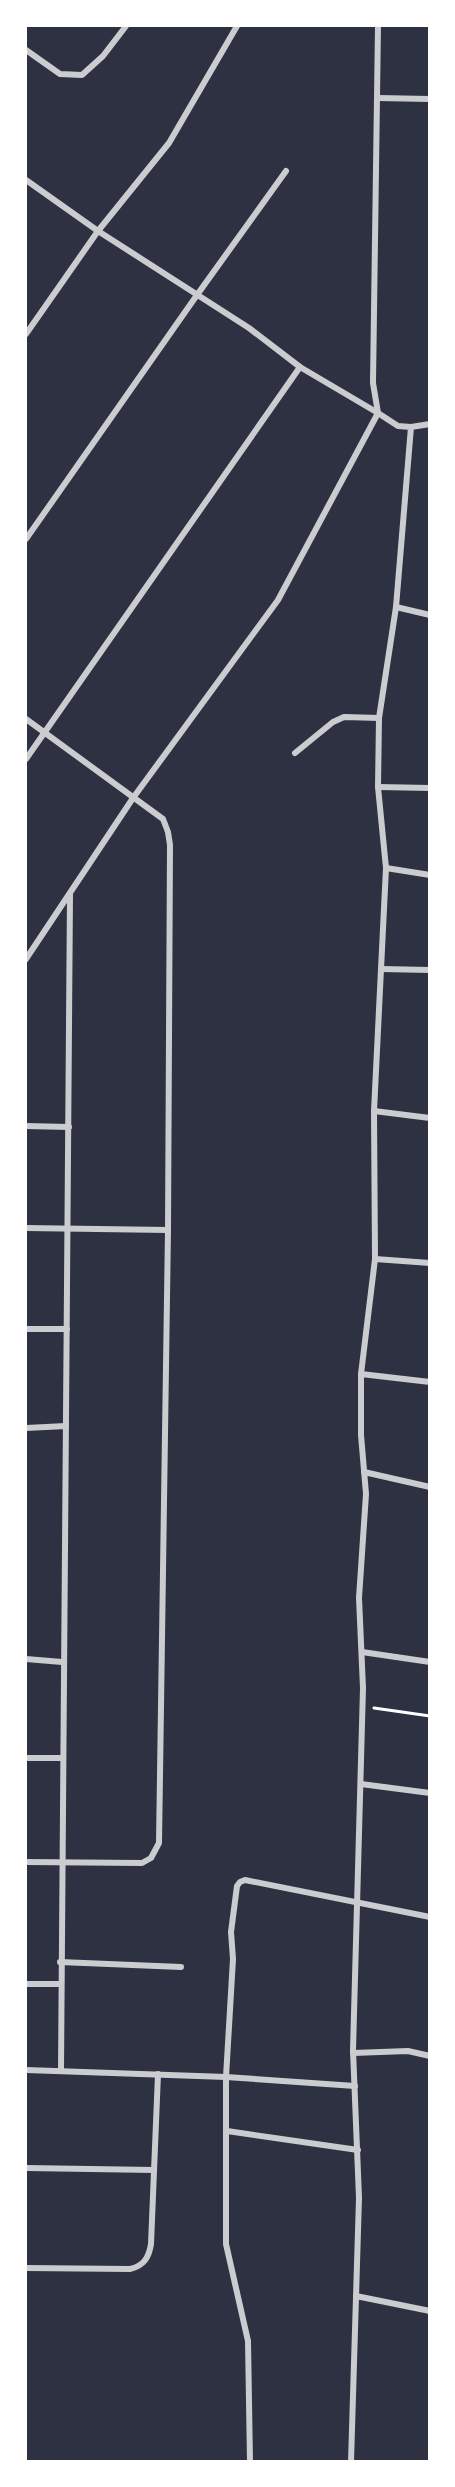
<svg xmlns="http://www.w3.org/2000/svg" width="455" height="2487" font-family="Karla,sans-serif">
	<rect width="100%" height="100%" fill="#2d3142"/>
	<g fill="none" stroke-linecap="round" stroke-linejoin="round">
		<polyline stroke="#fff" stroke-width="3" points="374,1708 430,1716"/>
		<g stroke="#caccd0" stroke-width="6">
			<polyline points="26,50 60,74 82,75 103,56 126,26"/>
			<polyline points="378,98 430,99"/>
			<polyline points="26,180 98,231 249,328 300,367 378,413 278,600 133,798 26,959"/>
			<polyline points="26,334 98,231 169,143 237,26"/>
			<polyline points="411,427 430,424"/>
			<polyline points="26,539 197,295 286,171"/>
			<polyline points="396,607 430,615"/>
			<polyline points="26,719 163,819 168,832 170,845 168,1230 159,1843 151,1858 142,1863 26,1862"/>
			<polyline points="295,753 333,722 344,717 379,718"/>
			<polyline points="26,759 300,367"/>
			<polyline points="378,787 430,788"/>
			<polyline points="386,868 430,875"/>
			<polyline points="381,969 430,970"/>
			<polyline points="374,1111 430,1118"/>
			<polyline points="26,1126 69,1127"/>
			<polyline points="26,1228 168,1230"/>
			<polyline points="375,1259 430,1263"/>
			<polyline points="26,1329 67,1329"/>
			<polyline points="361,1374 430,1382"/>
			<polyline points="26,1428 66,1426"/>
			<polyline points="364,1472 430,1487"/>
			<polyline points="362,1652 430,1662"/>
			<polyline points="26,1659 62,1662"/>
			<polyline points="26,1758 63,1758"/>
			<polyline points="361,1784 430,1793"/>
			<polyline points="60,1962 181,1967"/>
			<polyline points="26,1984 60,1984"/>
			<polyline points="353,2053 408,2051 430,2056"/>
			<polyline points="26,2070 226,2077 355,2086"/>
			<polyline points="61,2071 70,894"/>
			<polyline points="227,2131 358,2150"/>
			<polyline points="26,2168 154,2170"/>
			<path d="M26,2268l104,1c14,-3 19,-12 21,-25l7,-170"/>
			<polyline points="356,2296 430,2311"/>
			<polyline points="250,2462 248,2341 226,2244 226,2077 233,1959 231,1932 237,1886 240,1882 245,1880 430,1917"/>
			<polyline points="351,2462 359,2198 353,2050 363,1688 359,1598 366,1494 361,1435 361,1374 375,1259 374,1111 386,868 378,787 379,718 396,607 411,427 398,426 378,413 373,383 378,26"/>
		</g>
	</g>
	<rect width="455" height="2487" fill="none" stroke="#ffffff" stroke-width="54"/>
</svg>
